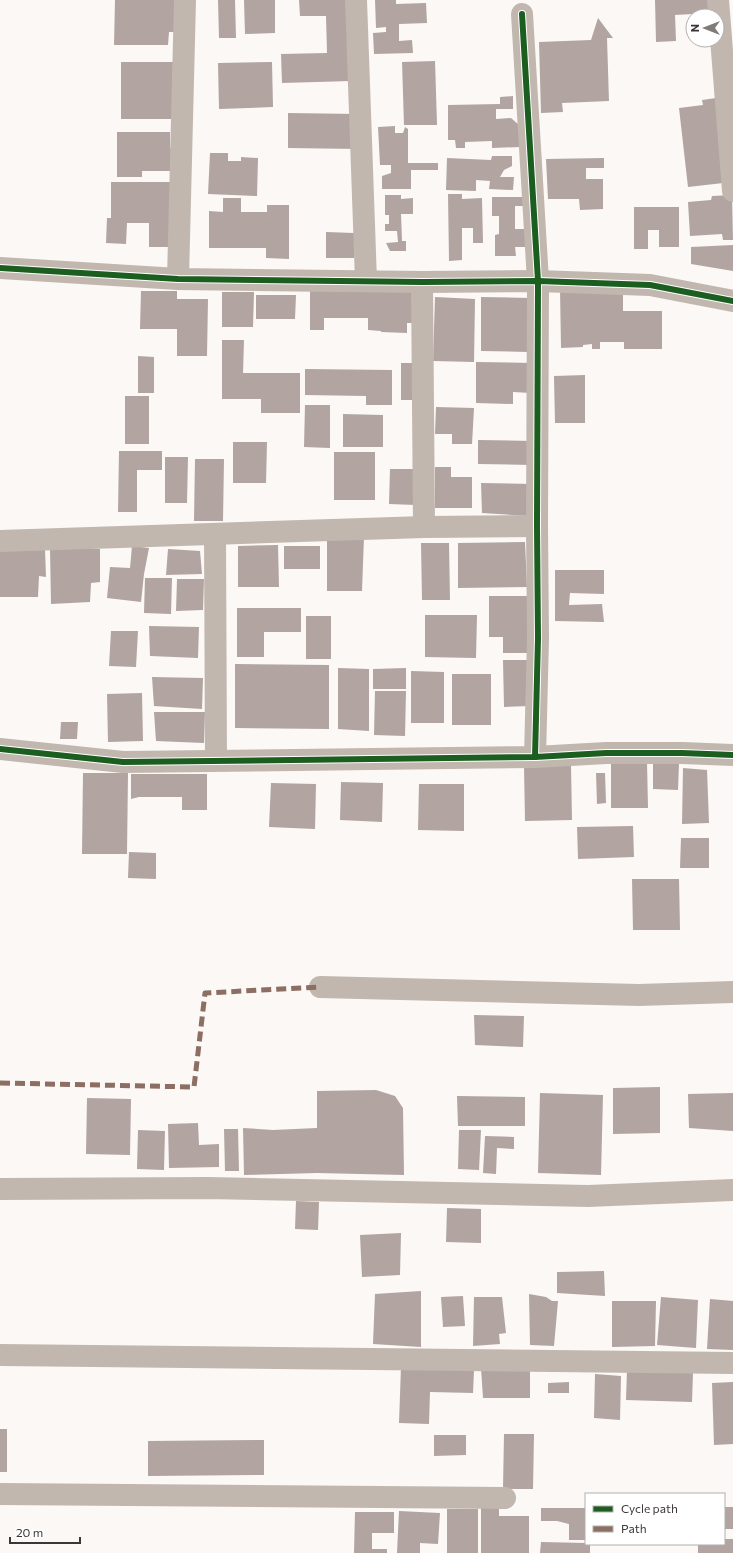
<svg xmlns="http://www.w3.org/2000/svg" width="733" height="1553" font-family="Commissioner,sans-serif">
	<rect width="100%" height="100%" fill="#fbf8f6"/>
	<g fill="#b1a4a1">
		<polygon points="115,0 180,0 179,32 169,32 168,45 114,45"/>
		<polygon points="218,0 235,0 236,38 219,38"/>
		<polygon points="244,0 275,0 275,33 245,34"/>
		<polygon points="299,0 349,0 351,81 282,83 281,54 327,53 326,16 300,16"/>
		<polygon points="375,0 396,0 396,4 426,3 427,23 399,24 399,41 412,40 413,53 374,54 373,33 386,32 386,27 376,28"/>
		<polygon points="655,0 710,0 710,13 675,15 676,41 656,42"/>
		<polygon points="598,18 613,38 607,38 609,101 562,103 563,112 541,113 539,42 591,40"/>
		<polygon points="435,61 437,125 404,125 402,62"/>
		<polygon points="121,62 173,62 172,119 121,119"/>
		<polygon points="272,62 273,107 219,109 218,63"/>
		<polygon points="513,96 513,109 496,109 496,119 511,118 519,125 520,147 492,148 492,141 465,142 465,148 456,148 455,140 448,140 448,105 500,104 500,97"/>
		<polygon points="723,97 732,182 688,187 679,108 703,105 702,100"/>
		<polygon points="288,113 358,114 358,149 288,148"/>
		<polygon points="395,126 395,133 403,133 405,127 408,129 408,163 438,163 438,170 411,170 411,189 382,189 382,176 391,173 391,165 380,165 378,127"/>
		<polygon points="117,132 170,132 170,148 175,148 175,171 142,171 142,177 117,177"/>
		<polygon points="210,153 228,153 228,161 241,161 241,157 258,158 257,196 208,194"/>
		<polygon points="492,156 512,156 512,166 504,170 500,177 514,177 513,190 489,189 490,181 476,180 476,191 446,190 447,158 491,160"/>
		<polygon points="604,158 604,168 586,168 586,179 603,179 603,209 580,210 579,199 548,199 546,159"/>
		<polygon points="111,182 170,182 170,247 149,247 149,223 127,223 126,244 106,243 107,218 111,218"/>
		<polygon points="448,194 462,194 462,199 482,198 483,243 473,243 473,228 462,228 462,260 449,261"/>
		<polygon points="385,195 401,195 401,199 413,198 413,214 401,214 402,241 406,241 406,251 390,251 386,243 398,242 397,231 385,231 385,224 389,224 389,215 385,215"/>
		<polygon points="732,195 733,240 723,240 722,234 690,236 688,202 711,200 712,196"/>
		<polygon points="492,197 525,197 525,206 515,206 515,229 527,229 527,247 515,247 516,256 495,256 495,235 499,234 499,216 492,216"/>
		<polygon points="223,198 241,198 241,212 267,212 267,205 289,205 289,259 266,258 266,248 209,248 209,211 223,212"/>
		<polygon points="634,207 679,207 679,247 659,247 659,230 648,230 648,249 634,249"/>
		<polygon points="326,232 354,233 354,258 326,258"/>
		<polygon points="733,245 733,271 691,264 691,247"/>
		<polygon points="560,288 623,288 623,311 662,311 662,349 624,349 624,342 600,342 600,349 592,349 592,344 583,345 583,347 561,348"/>
		<polygon points="310,290 418,292 418,323 407,323 407,333 381,332 381,331 368,330 368,318 324,318 324,330 310,330"/>
		<polygon points="141,291 177,291 177,299 208,299 207,356 177,356 177,329 140,329"/>
		<polygon points="222,292 254,292 253,327 222,327"/>
		<polygon points="256,295 296,295 295,319 256,319"/>
		<polygon points="435,297 475,299 474,362 433,361"/>
		<polygon points="481,297 529,298 528,352 481,351"/>
		<polygon points="222,340 244,340 243,373 300,373 300,413 261,413 261,399 222,399"/>
		<polygon points="138,356 154,357 154,393 138,393"/>
		<polygon points="476,362 531,363 531,393 513,392 513,404 476,403"/>
		<rect x="401" y="363" width="17" height="37"/>
		<polygon points="305,369 392,370 392,405 366,405 366,396 305,395"/>
		<polygon points="585,375 585,423 555,423 554,376"/>
		<rect x="125" y="396" width="24" height="48"/>
		<polygon points="305,405 330,405 330,448 304,447"/>
		<polygon points="436,407 474,408 472,444 452,444 452,434 435,434"/>
		<polygon points="343,414 383,415 383,447 343,447"/>
		<polygon points="478,440 533,441 533,465 478,464"/>
		<polygon points="233,442 267,442 266,483 233,483"/>
		<polygon points="119,451 162,451 162,470 137,470 137,512 118,512"/>
		<rect x="334" y="452" width="41" height="48"/>
		<polygon points="165,457 188,457 187,503 165,503"/>
		<polygon points="195,459 224,459 223,521 194,521"/>
		<polygon points="435,467 451,467 451,477 472,477 472,508 435,508"/>
		<polygon points="390,469 417,469 416,505 389,504"/>
		<polygon points="481,483 531,484 530,516 482,513"/>
		<polygon points="364,536 362,591 327,591 327,539"/>
		<polygon points="525,542 527,587 458,588 458,543"/>
		<polygon points="421,543 449,543 450,600 422,600"/>
		<polygon points="278,545 279,587 238,587 238,546"/>
		<polygon points="132,546 149,548 144,574 141,602 107,598 110,567 130,568"/>
		<rect x="284" y="546" width="36" height="23"/>
		<polygon points="50,548 100,549 100,582 91,583 90,602 51,604"/>
		<polygon points="0,549 45,549 46,577 39,576 38,597 0,597"/>
		<polygon points="168,549 200,551 202,574 166,575"/>
		<polygon points="555,570 604,570 604,594 570,593 569,605 602,604 604,622 555,621"/>
		<polygon points="145,578 172,578 171,614 144,613"/>
		<polygon points="177,579 204,579 203,610 176,611"/>
		<polygon points="489,596 528,596 528,653 503,653 503,637 489,637"/>
		<polygon points="237,608 301,608 301,632 264,632 264,657 237,657"/>
		<polygon points="425,615 477,615 476,658 425,657"/>
		<rect x="306" y="616" width="25" height="43"/>
		<polygon points="149,626 199,627 198,658 150,656"/>
		<polygon points="111,631 138,631 136,667 109,666"/>
		<polygon points="503,660 529,660 530,706 504,707"/>
		<polygon points="235,664 329,665 329,729 235,728"/>
		<polygon points="338,668 369,669 369,731 338,729"/>
		<polygon points="406,668 406,689 373,689 373,669"/>
		<polygon points="411,671 444,672 444,723 411,723"/>
		<rect x="452" y="674" width="39" height="51"/>
		<polygon points="152,677 203,678 202,709 154,706"/>
		<polygon points="375,691 406,691 405,736 374,735"/>
		<polygon points="142,693 143,741 108,742 107,694"/>
		<polygon points="154,712 205,712 204,743 156,741"/>
		<polygon points="61,722 78,722 77,739 60,739"/>
		<polygon points="611,762 647,762 648,808 611,808"/>
		<polygon points="653,762 679,763 678,790 653,789"/>
		<polygon points="524,766 571,766 572,820 525,821"/>
		<polygon points="683,768 707,770 709,823 682,824"/>
		<polygon points="83,773 128,773 127,854 82,854"/>
		<polygon points="596,773 605,773 606,803 597,804"/>
		<polygon points="131,774 207,774 207,810 182,810 182,797 139,797 131,799"/>
		<polygon points="341,782 383,783 382,822 340,820"/>
		<polygon points="271,783 316,784 315,829 269,827"/>
		<polygon points="419,784 464,784 464,831 418,830"/>
		<polygon points="633,826 634,857 578,859 577,827"/>
		<polygon points="681,838 709,838 709,868 680,868"/>
		<polygon points="129,852 156,853 156,879 128,878"/>
		<polygon points="632,879 679,879 680,930 633,930"/>
		<polygon points="474,1015 524,1016 523,1047 475,1045"/>
		<polygon points="660,1087 660,1133 613,1134 613,1088"/>
		<polygon points="376,1090 395,1096 403,1108 404,1175 317,1173 244,1175 243,1128 273,1130 317,1128 317,1091"/>
		<polygon points="540,1093 603,1095 601,1175 538,1173"/>
		<polygon points="733,1093 733,1131 689,1128 688,1094"/>
		<polygon points="457,1096 525,1097 525,1126 458,1126"/>
		<polygon points="87,1098 131,1099 130,1155 86,1154"/>
		<polygon points="198,1123 199,1145 219,1144 219,1167 169,1168 168,1124"/>
		<polygon points="224,1129 238,1129 239,1171 225,1171"/>
		<polygon points="138,1130 165,1131 164,1170 137,1169"/>
		<polygon points="459,1130 481,1130 479,1170 458,1169"/>
		<polygon points="485,1136 514,1137 514,1149 497,1148 496,1174 483,1173"/>
		<polygon points="296,1201 319,1202 318,1230 295,1229"/>
		<polygon points="447,1208 481,1209 481,1243 446,1242"/>
		<polygon points="401,1233 400,1275 362,1277 360,1235"/>
		<polygon points="604,1271 605,1296 557,1293 557,1272"/>
		<polygon points="421,1291 421,1347 373,1344 375,1294"/>
		<polygon points="529,1294 546,1297 552,1301 558,1301 554,1346 530,1345"/>
		<polygon points="463,1296 465,1326 443,1327 441,1297"/>
		<polygon points="474,1297 502,1297 506,1333 499,1334 500,1344 473,1346"/>
		<polygon points="661,1297 698,1300 696,1348 657,1345"/>
		<polygon points="710,1299 733,1301 733,1350 707,1349"/>
		<polygon points="612,1301 656,1301 655,1346 612,1347"/>
		<polygon points="401,1367 474,1370 473,1393 430,1392 429,1424 399,1423"/>
		<polygon points="481,1368 530,1368 530,1398 483,1398"/>
		<polygon points="627,1370 693,1372 692,1402 626,1400"/>
		<polygon points="595,1374 621,1376 620,1420 594,1418"/>
		<polygon points="569,1382 569,1393 548,1393 548,1383"/>
		<polygon points="733,1382 733,1444 714,1445 712,1383"/>
		<rect x="0" y="1429" width="7" height="43"/>
		<polygon points="504,1434 534,1434 533,1489 503,1489"/>
		<polygon points="434,1435 466,1435 466,1455 434,1456"/>
		<polygon points="264,1440 264,1475 148,1476 148,1441"/>
		<polygon points="481,1506 499,1506 499,1516 529,1516 529,1553 481,1553"/>
		<rect x="724" y="1507" width="9" height="22"/>
		<polygon points="541,1508 586,1508 586,1540 569,1540 569,1524 557,1521 541,1521"/>
		<rect x="447" y="1509" width="31" height="44"/>
		<polygon points="399,1511 440,1513 438,1544 420,1543 420,1553 397,1553"/>
		<polygon points="355,1512 394,1512 394,1533 372,1533 372,1549 387,1549 387,1553 354,1553"/>
		<polygon points="724,1539 733,1539 733,1553 698,1553 698,1544 724,1544"/>
		<polygon points="541,1542 586,1543 590,1544 590,1553 540,1553"/>
	</g>
	<g fill="none" stroke-linecap="round" stroke-linejoin="round">
		<g stroke="#c1b7af" stroke-width="22">
			<polyline points="356,0 366,281"/>
			<polyline points="718,0 733,191"/>
			<polyline points="522,14 538,281 537,526 538,638 535,757"/>
			<polyline points="0,268 178,279 422,282 538,281 650,285 733,301"/>
			<polyline points="178,279 185,0"/>
			<polyline points="422,282 424,527"/>
			<polyline points="215,534 216,760"/>
			<polyline points="0,541 424,527 537,526"/>
			<polyline points="0,749 123,762 535,757 606,753 682,753 733,755"/>
			<polyline points="320,987 639,995 733,992"/>
			<polyline points="0,1189 208,1188 588,1196 733,1190"/>
			<polyline points="0,1355 733,1363"/>
			<polyline points="0,1494 505,1498"/>
		</g>
		<polyline stroke="#8d6e63" stroke-width="5" stroke-dasharray="10 5" stroke-linecap="butt" points="0,1083 194,1087 205,993 320,987"/>
		<defs>
			<g id="cycleway">
				<polyline points="522,14 538,281 537,526 538,638 535,757"/>
				<polyline points="0,268 178,279 422,282 538,281 650,285 733,301"/>
				<polyline points="0,749 123,762 535,757 606,753 682,753 733,755"/>
			</g>
		</defs>
		<use href="#cycleway" stroke="#fff" stroke-width="8"/>
		<use href="#cycleway" stroke="#1b5e20" stroke-width="6"/>
	</g>
	<rect x="585" y="1493" width="140" height="52" fill="#ffffff" stroke="#b1afae"/>
	<rect x="593" y="1506" width="20" height="6" fill="#1b5e20" stroke="#b1afae"/>
	<text x="621" y="1513" font-size="12" fill="#3c3735">Cycle path</text>
	<rect x="593" y="1526" width="20" height="6" fill="#8d6e63" stroke="#b1afae"/>
	<text x="621" y="1533" font-size="12" fill="#3c3735">Path</text>
	<g transform="translate(705 28) rotate(270)"><circle r="19" fill="#ffffff" stroke="#b1afae"/>
	<path d="M0-3L7 15L0 10L-7 15Z" fill="#7f7b79"/>
	<text y="-6" font-size="11" font-weight="bold" text-anchor="middle" fill="#3c3735">N</text>
	</g>
	<path d="M10 1537v6h70v-6" fill="none" stroke="#3c3735" stroke-width="2"/>
	<text x="16" y="1537" font-size="12" fill="#3c3735" stroke="#ffffff" stroke-width="3" paint-order="stroke">20 m</text>
</svg>
